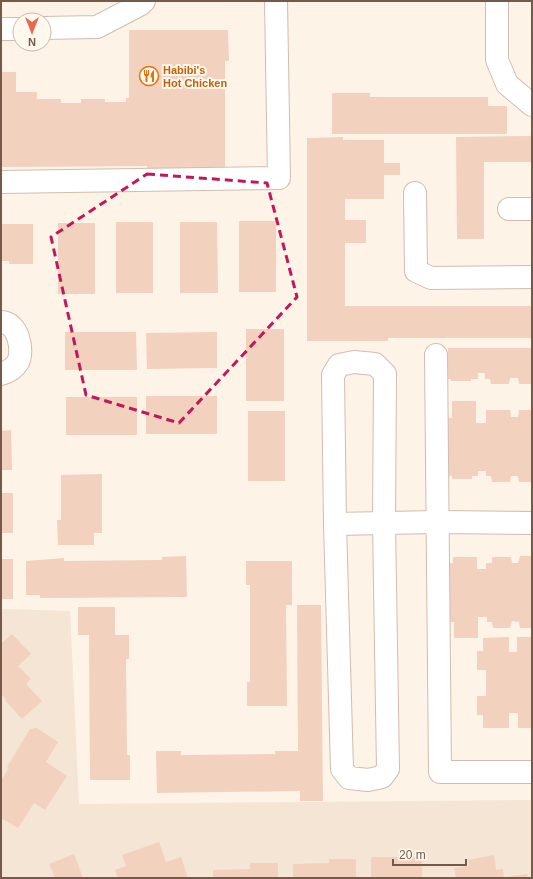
<svg xmlns="http://www.w3.org/2000/svg" width="533" height="879" font-family="Arial,sans-serif">
	<rect width="100%" height="100%" fill="#fdf3e7"/>
	<polygon fill="#f4e5d5" points="1,609 70,611 79,804 532,800 532,878 1,878"/>
	<g fill="#f2d1be">
		<polygon points="129,30 228,30 229,61 225,61 225,168 147,169 147,166 1,167 1,72 16,72 16,92 37,92 37,99 61,99 61,103 81,103 81,99 105,99 105,102 126,102 126,98 129,98"/>
		<polygon points="332,93 370,93 370,97 488,97 488,106 507,106 507,134 332,134"/>
		<polygon points="532,136 532,162 484,162 484,239 457,239 456,137"/>
		<polygon points="343,137 343,140 384,140 384,163 400,163 400,175 384,175 384,199 345,199 345,220 366,220 366,243 345,243 345,306 532,306 532,338 388,338 388,341 307,341 307,138"/>
		<rect x="239" y="221" width="37" height="71"/>
		<rect x="116" y="222" width="37" height="71"/>
		<polygon points="180,222 217,222 218,293 180,293"/>
		<rect x="58" y="223" width="37" height="71"/>
		<polygon points="1,224 33,224 33,264 9,264 9,261 1,261"/>
		<rect x="246" y="329" width="38" height="72"/>
		<polygon points="65,332 136,332 137,370 65,370"/>
		<polygon points="217,332 217,368 147,369 146,333"/>
		<polygon points="448,348 532,348 532,384 519,384 518,378 510,378 509,384 491,384 490,379 485,379 485,373 478,373 478,379 471,379 471,381 451,381 451,379 448,379"/>
		<rect x="146" y="396" width="71" height="38"/>
		<rect x="66" y="397" width="71" height="38"/>
		<polygon points="452,401 476,401 476,423 486,423 486,410 510,410 511,417 518,417 519,410 532,410 532,482 519,482 518,476 511,476 510,482 492,482 491,476 486,476 486,471 478,471 478,476 472,476 472,479 452,479 452,476 448,476 448,418 452,418"/>
		<rect x="248" y="411" width="37" height="70"/>
		<polygon points="11,430 12,470 1,470 1,431"/>
		<polygon points="102,474 102,533 94,533 94,545 58,545 57,520 61,520 61,475"/>
		<rect x="1" y="493" width="12" height="40"/>
		<polygon points="186,556 187,597 40,598 40,595 26,595 26,561 64,558 64,561 162,560 162,557"/>
		<polygon points="520,556 532,556 532,628 520,628 519,622 512,621 510,628 493,628 492,622 487,622 487,617 478,617 478,638 454,638 454,622 449,622 449,563 453,563 453,557 477,557 477,569 486,569 486,563 492,563 492,557 511,557 512,563 518,563"/>
		<rect x="1" y="559" width="12" height="40"/>
		<polygon points="246,561 292,561 292,605 286,605 287,706 247,706 247,682 250,682 250,585 246,585"/>
		<polygon points="297,605 321,605 323,801 300,801 300,791 157,793 156,751 181,751 181,755 275,754 275,751 298,751"/>
		<polygon points="78,607 115,607 115,635 129,635 129,659 126,659 127,755 130,755 130,780 90,780 89,635 78,635"/>
		<polygon points="12,634 31,654 18,666 31,679 26,684 42,701 22,719 5,700 6,699 1,694 1,644"/>
		<polygon points="509,637 509,652 517,652 517,637 532,637 532,728 518,728 518,713 509,713 509,728 483,728 483,715 477,715 477,696 486,696 486,670 477,670 477,651 483,651 483,638"/>
		<polygon points="37,728 58,742 46,762 67,776 45,810 34,803 18,828 1,818 1,781 9,768 7,767 30,729"/>
		<polygon points="159,842 166,862 181,857 188,878 118,878 115,870 126,866 122,855"/>
		<polygon points="74,854 83,878 55,878 49,864"/>
		<polygon points="494,855 496,870 503,869 504,878 456,878 454,868 469,866 468,860"/>
		<rect x="371" y="857" width="51" height="21"/>
		<polygon points="329,859 356,859 356,878 293,878 293,864 329,863"/>
		<polygon points="250,863 278,863 278,878 213,878 213,870 250,869"/>
		<polygon points="527,874 528,878 506,878 506,877"/>
	</g>
	<g fill="none" stroke-linecap="round" stroke-linejoin="round">
		<defs>
			<g id="minor">
				<polyline points="497,1 497,60 507,84 532,105"/>
				<polyline points="44,28 97,27 141,4 144,1"/>
				<polyline points="1,29 20,29"/>
				<polyline points="1,182 279,178 276,1"/>
				<polyline points="415,193 416,271 431,278 532,277"/>
				<polyline points="509,209 532,209"/>
				<path d="M1,322c17,0 23,28 17,40 -4,7 -10,10 -17,12"/>
				<polyline points="436,355 440,772 532,772"/>
				<polygon points="354,362 375,364 385,374 384,523 388,769 382,777 368,780 349,778 342,769 335,524 333,375 339,365"/>
				<polyline points="335,524 437,522 532,523"/>
			</g>
		</defs>
		<use href="#minor" stroke="#d1bdaf" stroke-width="24"/>
		<use href="#minor" stroke="#fff" stroke-width="22"/>
	</g>
	<path fill="none" stroke="#c2185b" stroke-width="3" stroke-dasharray="8 5" stroke-linejoin="round" d="M147,174l120,9 30,114 -118,126 -93,-28 -35,-158z"/>
	<defs>
		<symbol id="restaurant-ring" viewBox="-11 -11 22 22"><circle r="9.5" fill="#fff8ee" stroke="#e8710a" stroke-width="1.5"/><path d="M-5-6h1v4h1v-4h1v4h1v-4h1v5L-1.5 .5V6h-2V.5L-5-1ZM5-6V6H3V1.5H1.5Q1.5-4 5-6Z" fill="#e8710a"/></symbol>
	</defs>
	<g fill-rule="evenodd">
		<use href="#restaurant-ring" x="138" y="65" width="22" height="22"/>
	</g>
	<g text-anchor="middle" stroke-width="4" stroke-linejoin="round" paint-order="stroke">
		<g font-size="11" font-weight="bold" fill="#c56008" stroke="#fff8ee" text-anchor="start">
			<text x="163" y="74">Habibi's<tspan x="163" dy="13">Hot Chicken</tspan></text>
		</g>
	</g>
	<rect width="533" height="879" fill="none" stroke="#77594b" stroke-width="4"/>
	<g transform="translate(32 32) rotate(180)"><circle r="19" fill="#fff8ee" stroke="#c9b8ad"/>
	<path d="M0-3L7 15L0 10L-7 15Z" fill="#e7694c"/>
	<text y="-6" font-size="11" font-weight="bold" text-anchor="middle" fill="#77594b">N</text>
	</g>
	<path d="M393 859v6h73v-6" fill="none" stroke="#77594b" stroke-width="2"/>
	<text x="399" y="859" font-size="12" fill="#77594b" stroke="#fff8ee" stroke-width="3" paint-order="stroke">20 m</text>
</svg>
